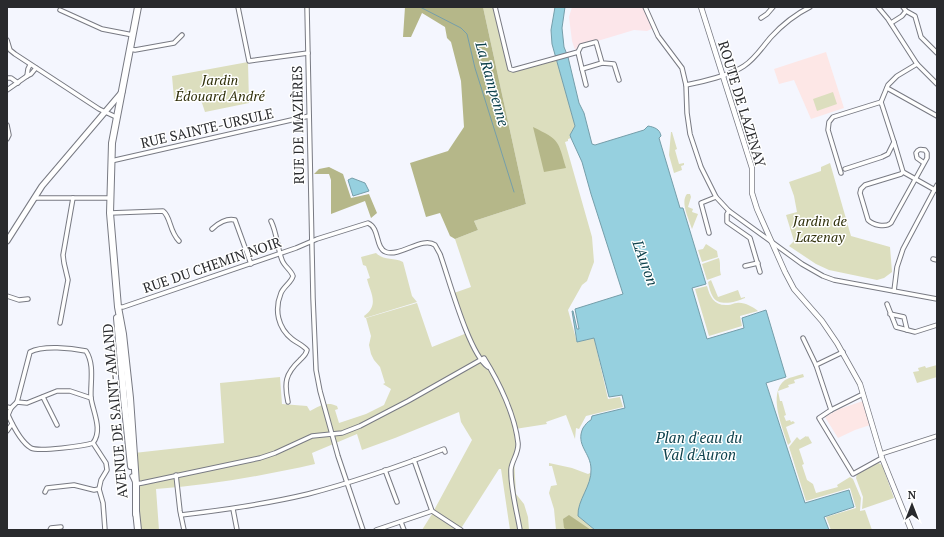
<svg xmlns="http://www.w3.org/2000/svg" width="944" height="537" font-family="'PT Serif',serif">
	<rect width="100%" height="100%" fill="#f4f6fe"/>
	<polygon fill="#fce6ea" points="572,7 645,7 654,28 647,31 634,30 581,46 575,50 572,41 569,17"/>
	<g fill="#fde7e6">
		<polygon points="826,52 844,108 811,119 794,80 779,84 774,69"/>
		<polygon points="863,401 870,425 855,430 838,438 825,417 839,409"/>
	</g>
	<g fill="#dcdebe">
		<path d="M483,7h12l15,62 46,-11 19,68 -5,9 1,3 -3,1v2l-3,1 27,95 2,25 -7,19 -5,4 -14,25 9,32 17,-4 14,61 12,-2 3,10 -37,9 -7,13 -3,-1 -1,11 -9,-24 -20,7 1,2 -32,5 2,11 -3,18 2,36 8,10 4,13 1,13h-19l-9,-61h-2l-39,61h-38l10,-16 40,-74 -11,-18 -2,-10 -64,26 -33,12 -5,-16 -45,19 3,11c-53,12 -105,21 -159,25l3,41h-21l-4,-77 90,-10 -4,-60 60,-6 2,27 25,2 3,5c9,-5 17,-10 27,-5l1,3 -3,1 4,13 27,-9 18,-9 7,-16 -8,-5 2,-1 -5,-16 -6,-7 -3,-6 -2,-9 2,-9 -5,-18 51,-15 15,44 35,-14 -13,-40 17,-6 -16,-48 23,-9 -4,-9 52,-17z"/>
		<polygon points="248,62 249,103 205,112 199,94 174,99 172,76"/>
		<polygon points="833,92 837,104 817,111 813,99"/>
		<polygon points="671,132 672,132 677,149 675,150 679,164 684,163 684,165 681,166 682,170 674,173 669,155"/>
		<polygon points="830,163 851,236 890,247 892,272 884,278 877,280 829,270 816,264 789,246 794,241 786,215 797,212 794,196 789,182 821,171 821,167"/>
		<path d="M687,194h3l1,3 -3,10 5,2 -1,3 6,2 -6,15c-3,-10 -12,-27 -5,-35z"/>
		<polygon points="706,244 717,251 718,257 702,262 698,250 703,249"/>
		<path d="M376,253c8,8 18,4 27,9l9,34 5,6 -52,16 -1,-2c16,-11 6,-24 3,-37l3,-1 -4,-12 -3,-1 -2,-8z"/>
		<path d="M719,258c2,7 0,11 2,17l-14,5 -5,-16z"/>
		<path d="M711,280l7,17 20,-7 3,8 4,-1v1c-9,4 -26,9 -32,-1 -3,-5 -4,-10 -5,-15z"/>
		<path d="M707,286c3,11 7,20 21,19 3,0 6,-2 9,-2 7,-1 16,4 21,8l-18,5 2,10 -33,10 -14,-47z"/>
		<polygon points="937,365 937,377 917,383 913,372 919,371 918,368 925,366 926,368"/>
		<path d="M803,374l1,3 -10,3 1,3 -7,2 1,2 -11,4 2,10h2l4,14 -2,1 2,5 4,-1 1,2 2,-1 2,2 -9,4 5,15 -3,3c-5,-17 -21,-51 -3,-65 5,-3 12,-4 18,-6z"/>
		<polygon points="806,436 807,437 808,436 812,443 799,449 804,464 802,465 807,480 813,484 816,493 838,487 837,485 850,477 853,479 861,498 860,511 865,510 872,530 831,530 826,517 856,508 850,488 806,501 789,447 797,437 800,440"/>
		<polygon points="877,462 882,465 894,498 862,509 863,497 856,478 857,474"/>
		<polygon points="549,463 572,468 588,474 590,473 591,479 578,516 595,530 556,530 554,509 549,493 551,486 557,485 552,466 549,466"/>
	</g>
	<g fill="#b5b789">
		<polygon points="405,7 483,7 526,204 474,221 478,230 455,239 450,236 440,213 426,217 410,163 448,151 464,127 461,81 451,42 447,38 445,27 422,13 411,37 403,37"/>
		<path d="M533,127c27,13 25,14 33,41l-22,4z"/>
		<polygon points="329,167 343,174 351,198 369,194 377,213 371,218 365,201 331,214 331,180 329,174 314,174 319,169"/>
		<polygon points="569,515 591,530 567,530 564,528 563,519"/>
	</g>
	<g fill="#96d0df" stroke="#759eaa">
		<path d="M555,7h10l-3,21 2,19 4,10 11,46 5,10 8,31 3,1 49,-15 4,-4c6,1 12,3 13,10l-2,2 21,70h3l23,76 -14,4 15,51 37,-11 -2,-10 24,-8 20,67 -20,6 39,120 44,-13 5,17 -30,10 5,13h-234l-17,-14c-1,-16 14,-30 13,-47 0,-16 -16,-24 -8,-41 3,-4 4,-6 8,-8l1,-4 33,-8 -3,-13 -13,2 -15,-59 -17,4 -5,-31h1l4,18h2l-4,-20 48,-15 -32,-100 -9,-32 -11,-24 -1,-3 5,-9 -23,-82 -1,-14z"/>
		<polygon points="352,178 365,183 369,191 353,196 348,180"/>
	</g>
	<g fill="none" stroke-linecap="round" stroke-linejoin="round">
		<polyline stroke="#759eaa" stroke-width="1" points="420,7 461,28 467,34 475,68 514,192"/>
		<defs>
			<g id="minor">
				<polyline points="238,7 249,61 308,53"/>
				<polyline points="307,7 313,298 316,370 320,391 338,456 363,530"/>
				<polyline points="495,7 510,69 513,70 578,52 581,46 596,42 602,63 614,64 619,80"/>
				<polyline points="645,7 658,36 682,68 686,85 687,113 690,134 701,167 716,197 729,211 802,264 823,276 834,280 937,299"/>
				<polyline points="878,7 888,19 917,64 937,84"/>
				<polyline points="903,7 906,11 915,16 921,37 937,53"/>
				<polyline points="60,10 102,29 133,35"/>
				<polyline points="761,18 767,14 773,7"/>
				<polyline points="891,23 902,16 906,11"/>
				<polyline points="7,40 10,50 15,54 99,109 116,117"/>
				<polyline points="130,49 135,50 174,43 182,35"/>
				<polyline points="578,52 582,69 602,63"/>
				<polyline points="582,69 586,85"/>
				<polyline points="27,76 28,69 30,65"/>
				<polyline points="7,78 11,78 18,83"/>
				<path d="M686,85c16,-3 45,-10 58,-19 11,-7 19,-20 27,-29 11,-12 25,-23 39,-30"/>
				<polyline points="887,88 937,116"/>
				<polyline points="7,90 27,76 31,74 36,68"/>
				<polyline points="881,102 888,85 897,76 917,64"/>
				<polyline points="7,125 9,135 7,139"/>
				<polyline points="111,161 309,116"/>
				<polyline points="845,169 882,157 888,154 894,142 903,172 935,190"/>
				<path d="M903,172l-2,2 -36,11 -4,4 -1,4 8,27c5,5 17,8 23,3l36,-65v-5l-2,-3c-5,-1 -7,-1 -9,3l1,5 7,5"/>
				<polyline points="841,173 828,130 829,122 833,117 881,102 894,142"/>
				<polyline points="34,198 110,198"/>
				<polyline points="729,211 727,214 727,222 750,238 760,272"/>
				<path d="M110,213l53,-2c8,6 6,20 16,30"/>
				<path d="M271,221c6,12 6,26 11,39 2,6 9,10 11,16 -2,7 -9,10 -12,17 -7,17 -3,35 11,46 5,4 11,6 15,11 -1,5 -4,7 -7,10 -15,14 -16,23 -12,42"/>
				<path d="M212,229c6,-6 15,-11 23,-9l16,44"/>
				<polyline points="709,233 701,203 716,197"/>
				<polyline points="933,259 937,260"/>
				<polyline points="745,266 758,263"/>
				<polyline points="894,291 897,267 903,249 937,185"/>
				<polyline points="7,296 19,300 28,299"/>
				<polyline points="887,304 896,327 915,332 937,325"/>
				<path d="M118,307h5l173,-59 21,-9 51,-16c12,5 7,25 18,29 14,5 37,-16 49,-7l5,9c9,25 29,100 48,113"/>
				<polyline points="890,314 904,317 907,330"/>
				<polyline points="60,323 68,280 64,263 63,255 73,198"/>
				<polyline points="803,338 816,365 831,410"/>
				<polyline points="816,365 843,352"/>
				<polyline points="863,394 831,410 819,418 853,474 882,458"/>
				<polyline points="43,397 57,425"/>
				<polyline points="7,407 11,408 17,402 27,403 57,391 70,391 91,398"/>
				<path d="M11,408l-3,7c5,11 13,27 23,33 8,4 53,-2 62,-5 10,-13 0,-31 -2,-45 -1,-15 4,-33 -5,-47 -15,-3 -43,-6 -56,1l-13,50"/>
				<polyline points="7,431 12,424"/>
				<polyline points="93,443 106,463 107,470 101,480 99,489 103,503 105,530"/>
				<polyline points="881,454 937,436"/>
				<polyline points="414,460 432,511 461,530"/>
				<polyline points="385,470 397,502"/>
				<polyline points="176,475 180,511 184,530"/>
				<path d="M132,476l4,8 6,-1 118,-25 15,-5 37,-17 30,-3 18,-7 48,-25 76,-43c15,24 31,57 34,85 1,10 -6,17 -7,26 -1,18 6,43 9,61"/>
				<polyline points="45,492 47,488 74,485 94,490 99,489"/>
				<polyline points="233,509 237,530"/>
				<path d="M181,515c43,-5 85,-11 127,-21 46,-12 92,-28 136,-45l1,3"/>
				<polyline points="401,522 404,530"/>
				<polyline points="50,530 51,528 61,527"/>
				<polyline points="376,530 432,511"/>
			</g>
			<polyline id="tertiary" points="701,7 752,168 752,193 757,209 785,272 794,289 822,321 837,343 860,384 882,458 911,530"/>
			<polyline id="secondary" points="7,241 42,186 122,92"/>
			<g id="primary">
				<polyline points="117,318 124,399 131,466"/>
				<polyline points="136,511 138,530"/>
				<polyline points="136,514 136,484 130,398 123,334 118,307 110,213 112,143 138,7"/>
			</g>
		</defs>
		<use href="#minor" stroke="#787a83" stroke-width="5.5"/>
		<use href="#tertiary" stroke="#787a83" stroke-width="6"/>
		<use href="#secondary" stroke="#787a83" stroke-width="7"/>
		<use href="#primary" stroke="#787a83" stroke-width="8"/>
		<use href="#minor" stroke="#fff" stroke-width="3.5"/>
		<use href="#tertiary" stroke="#fff" stroke-width="4.5"/>
		<use href="#secondary" stroke="#fff" stroke-width="5"/>
		<use href="#primary" stroke="#fff" stroke-width="6"/>
	</g>
	<g text-anchor="middle" stroke-width="3" stroke-linejoin="round" paint-order="stroke">
		<g font-size="14" font-style="italic" fill="#2e2e08" stroke="#fff">
			<text x="220" y="85">Jardin<tspan x="220" dy="16">Édouard André</tspan></text>
			<text x="820" y="226">Jardin de<tspan x="820" dy="16">Lazenay</tspan></text>
		</g>
		<g font-size="14" fill="#292a2d" stroke="#fff">
			<text transform="translate(742 104) rotate(73)" y="5">ROUTE DE LAZENAY</text>
			<text transform="translate(298 125) rotate(-91)" y="5">RUE DE MAZIÈRES</text>
			<text transform="translate(207 128) rotate(-13)" y="5">RUE SAINTE-URSULE</text>
			<text transform="translate(212 265) rotate(-19)" y="5">RUE DU CHEMIN NOIR</text>
			<text transform="translate(115 411) rotate(-95)" y="5">AVENUE DE SAINT-AMAND</text>
		</g>
		<g font-size="15" font-style="italic" fill="#0d414c" stroke="#fff">
			<text transform="translate(492 84) rotate(74)" y="5">La Rampenne</text>
			<text transform="translate(645 263) rotate(70)" y="5">L'Auron</text>
			<text x="699" y="443">Plan d'eau du<tspan x="699" dy="17">Val d'Auron</tspan></text>
		</g>
	</g>
	<rect width="944" height="537" fill="none" stroke="#292a2d" stroke-width="16"/>
	<g transform="translate(912 505)" stroke="#ffffff" stroke-width="3" paint-order="stroke">
	<path d="M0-3L7 15L0 10L-7 15Z" fill="#292a2d"/>
	<text y="-6" font-size="11" font-weight="bold" text-anchor="middle" fill="#292a2d">N</text>
	</g>
</svg>
